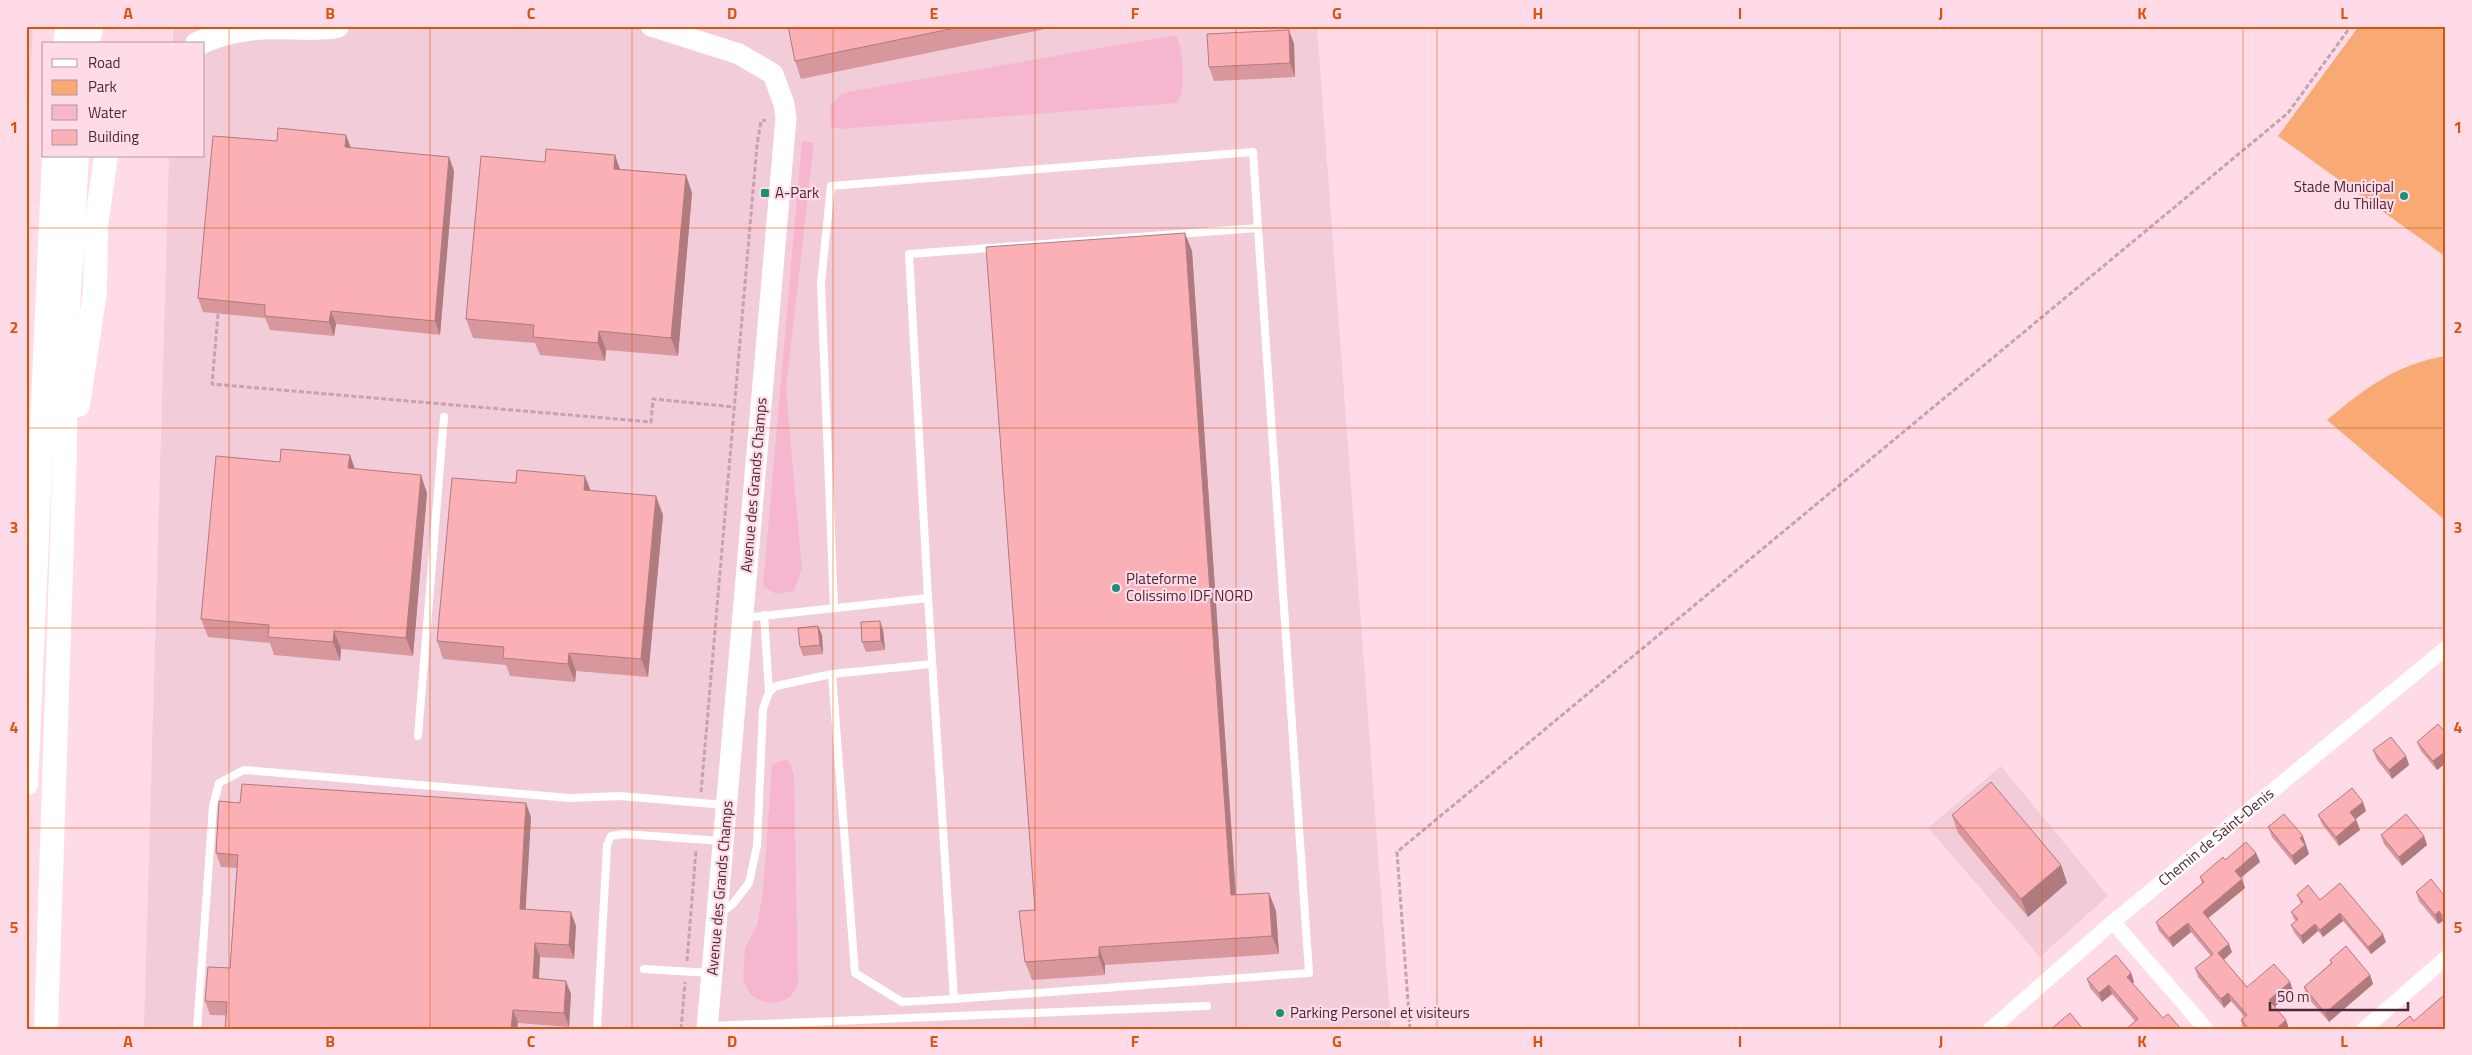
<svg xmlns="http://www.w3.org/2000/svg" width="2472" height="1055" font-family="'Titillium Web',sans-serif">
	<rect width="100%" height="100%" fill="#ffdbe8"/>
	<g fill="#f3ccda">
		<polygon points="26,26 33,26 29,109 26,120"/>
		<polygon points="173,26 1317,26 1391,1029 144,1029 169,156 204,156 204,44 173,44"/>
		<polygon points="2001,766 2108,896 2040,957 1928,828"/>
	</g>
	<g fill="#f9a973">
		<polygon points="2359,26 2446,26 2446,257 2278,136"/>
		<path d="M2446,356v165l-119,-101c37,-31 69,-56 119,-64z"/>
	</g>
	<g fill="#f7b6cf">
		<path d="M1170,36l7,1c6,16 10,53 0,66l-336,26 -10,-2 -1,-21 12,-13z"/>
		<polygon points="802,141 814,143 786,389 802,569 794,591 776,594 763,586"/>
		<polygon points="787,760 791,765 794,776 798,984 791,996 781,1002 770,1003 763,1002 750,994 743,980 745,948 757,925 763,892 772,765 779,761"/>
	</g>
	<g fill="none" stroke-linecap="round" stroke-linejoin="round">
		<g stroke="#c5a2af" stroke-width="3" stroke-dasharray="5 2.5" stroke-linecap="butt">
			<polyline points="218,314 212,384 651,422 653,399 734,407"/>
			<polyline points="701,792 757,145 761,121 766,120"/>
			<polyline points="687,961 696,850"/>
			<polyline points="681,1029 685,982"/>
			<polyline points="1410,1029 1397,852 2288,113 2351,26"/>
		</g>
		<g stroke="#fff" stroke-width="8">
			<polygon points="1258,228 1309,973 954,999 928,598 909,254"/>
			<polyline points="834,608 821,283 831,186 1253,152 1258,228"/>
			<polyline points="764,615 769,692"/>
			<polyline points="743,618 928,598"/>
			<polyline points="832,674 855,973 902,1002 954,999"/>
			<polyline points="418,736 444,417"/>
			<polyline points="720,913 732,905 749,883 757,846 763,709 769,692 776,686 832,674 932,664"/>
			<polyline points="644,969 711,973"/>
			<polyline points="710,1026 1207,1006"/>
			<polyline points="197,1029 213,806 219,783 244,770 570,798 620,796 724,805"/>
			<polyline points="597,1029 607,845 611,836 624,834 722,841"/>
		</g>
		<g stroke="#fff" stroke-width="15">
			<polyline points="2113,922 2206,1029"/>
			<path id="s1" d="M1991,1029l122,-107 333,-274"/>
			<polyline points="2364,1029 2446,958"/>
		</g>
		<polyline stroke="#fff" stroke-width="21" points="651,26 739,54 773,74 784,104 786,118 707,1029"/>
		<g stroke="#fff" stroke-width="24">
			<polyline points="65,44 68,26"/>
			<polyline points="88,44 91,26"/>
			<path d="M197,44c18,-9 39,-14 59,-16 27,-3 54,3 81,-2"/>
			<polyline points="78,405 95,292 96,226 106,156"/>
			<polyline points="26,784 54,156"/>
			<polyline points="46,1029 65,447 66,342 77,156"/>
		</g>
	</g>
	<g fill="#d7979c">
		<polygon points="788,26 1060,26 801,79 795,61"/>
		<polygon points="1289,30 1294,44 1295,77 1214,81 1209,67"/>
		<polygon points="351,148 449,157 454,171 440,335 336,324 334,336 270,330 265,318 203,312 198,298"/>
		<polygon points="615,155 620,169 686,175 692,193 678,356 606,350 605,361 540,355 535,343 473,338 466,319 545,162"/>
		<polygon points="1192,251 1236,895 1269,893 1276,911 1279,954 1105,965 1105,975 1032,980 1025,962 1035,910"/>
		<polygon points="350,455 355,469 427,493 413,656 341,649 340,661 274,655 270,643 208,637 201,619 280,462"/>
		<polygon points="590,491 663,515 648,677 576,671 575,682 510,676 506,665 443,659 437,641"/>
		<polygon points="818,626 822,635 823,654 803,656 800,647"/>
		<polygon points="883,630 885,650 866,652 862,642"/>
		<polygon points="2446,733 2446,763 2437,770 2421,751 2417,742"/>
		<polygon points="2373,750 2406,756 2409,765 2392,779 2377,760"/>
		<polygon points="240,803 531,817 525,909 576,926 574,959 540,957 539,979 571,994 569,1027 518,1023 210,1015 205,1001 230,968 237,868 221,867 216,853"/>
		<polygon points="2366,811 2356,819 2360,830 2339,846 2322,824 2318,815"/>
		<polygon points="1952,815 2061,865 2067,883 2028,917 1958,833"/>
		<polygon points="2268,827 2306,846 2309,854 2295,865 2272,837"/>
		<polygon points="2381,835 2424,836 2427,845 2402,866 2384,844"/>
		<polygon points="2256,853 2260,862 2240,878 2245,888 2208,918 2232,952 2224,960 2247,987 2290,982 2293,991 2274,1007 2286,1020 2289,1029 2244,1029 2241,1020 2245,1017 2231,1001 2224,1008 2198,977 2195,968 2211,956 2191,932 2173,947 2159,931 2156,922 2202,883 2200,877 2225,860"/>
		<polygon points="2416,892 2446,898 2446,924 2443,921 2438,924 2419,901"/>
		<polygon points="2297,895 2320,900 2386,942 2371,954 2343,921 2323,937 2318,931 2303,944 2294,932 2291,925 2296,921 2294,919 2291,912 2301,904"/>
		<polygon points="2330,960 2370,975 2373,984 2329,1022 2307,997 2304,987 2331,963"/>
		<polygon points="2131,973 2134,982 2132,984 2163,1018 2181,1029 2135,1021 2112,994 2102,1002 2090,988 2087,979"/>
	</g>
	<g fill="#af7b7f">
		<polygon points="1289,30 1294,44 1295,77 1290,63"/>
		<polygon points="346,135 351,148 345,147"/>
		<polygon points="615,155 621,173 614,169"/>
		<polygon points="449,157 454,171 440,335 435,321"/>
		<polygon points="686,175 692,193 678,356 671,338"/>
		<polygon points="1185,233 1192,251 1237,913 1231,895"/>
		<polygon points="331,311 336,324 334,336 329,322"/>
		<polygon points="599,331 606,350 605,361 598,343"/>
		<polygon points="350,455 356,473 348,468"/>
		<polygon points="421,475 427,493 413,656 406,638"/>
		<polygon points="585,476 592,494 584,490"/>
		<polygon points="656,496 663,515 648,677 641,659"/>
		<polygon points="880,621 883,630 885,650 881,641"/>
		<polygon points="818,626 822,635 823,654 820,645"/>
		<polygon points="334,631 341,649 340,661 333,642"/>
		<polygon points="569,653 576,671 575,682 568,664"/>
		<polygon points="2446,751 2446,763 2437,770 2433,761"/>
		<polygon points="2406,756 2409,765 2392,779 2389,770"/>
		<polygon points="2363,802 2366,811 2353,821 2350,812"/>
		<polygon points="526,803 531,817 525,922 520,909"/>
		<polygon points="2356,820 2360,830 2339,846 2336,837"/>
		<polygon points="2303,836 2309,854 2295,865 2292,856 2300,838"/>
		<polygon points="2424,836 2427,845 2402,866 2399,857"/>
		<polygon points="2256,853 2260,862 2238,880 2235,871"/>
		<polygon points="2061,865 2067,883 2028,917 2021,899"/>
		<polygon points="2242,879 2245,888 2206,920 2203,912"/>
		<polygon points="1269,893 1276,911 1279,954 1272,936"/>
		<polygon points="2439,911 2443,921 2438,924 2435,915"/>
		<polygon points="571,912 576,926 574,959 569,945"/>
		<polygon points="2340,913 2343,921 2323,937 2320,930"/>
		<polygon points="2446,914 2446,923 2443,916"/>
		<polygon points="2188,923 2191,932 2173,947 2169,938"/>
		<polygon points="2315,924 2318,931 2303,944 2301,936"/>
		<polygon points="2383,934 2386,942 2371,954 2368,947"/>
		<polygon points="535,943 540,957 538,992 533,978"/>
		<polygon points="2229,944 2232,952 2221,962 2218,953"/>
		<polygon points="1099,947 1105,965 1105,975 1099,957"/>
		<polygon points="2131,973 2134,982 2130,986 2127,977"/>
		<polygon points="2370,975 2373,984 2329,1022 2325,1013"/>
		<polygon points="566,981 571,994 569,1027 564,1013"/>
		<polygon points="2290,982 2293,991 2272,1009 2269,1000"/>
		<polygon points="2109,985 2112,994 2102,1002 2099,993"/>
		<polygon points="2228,993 2231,1001 2224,1008 2221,999"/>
		<polygon points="513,1010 518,1023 517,1029 511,1029"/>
		<polygon points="2286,1020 2289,1029 2276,1029"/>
	</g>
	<g fill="#fab0b5" stroke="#af7b7f">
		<polygon points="788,26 965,26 795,61"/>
		<polygon points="1289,30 1290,63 1209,67 1207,34"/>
		<polygon points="278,128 346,135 345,147 449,157 435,321 331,311 329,322 265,316 265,305 198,298 213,136 277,141"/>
		<polygon points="546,149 615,155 614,169 686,175 671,338 599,331 598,343 533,337 534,325 466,319 481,156 545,162"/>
		<polygon points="1185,233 1231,895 1269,893 1272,936 1099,947 1099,957 1025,962 1019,911 1035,910 986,247"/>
		<polygon points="281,449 350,455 348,468 421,475 406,638 334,631 333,642 268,637 269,625 201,619 216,456 280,462"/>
		<polygon points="517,470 585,476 584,490 656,496 641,659 569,653 568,664 503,658 504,647 437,641 452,478 516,483"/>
		<polygon points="880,621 881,641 862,642 861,622"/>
		<polygon points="818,626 820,645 800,647 798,628"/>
		<polygon points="2438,724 2446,733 2446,751 2433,761 2417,742"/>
		<polygon points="2391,737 2406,756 2389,770 2373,750"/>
		<polygon points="1991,782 2061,865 2021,899 1952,815"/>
		<polygon points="242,784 526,803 520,909 571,912 569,945 535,943 533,978 566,981 564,1013 513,1010 511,1029 225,1029 227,1002 205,1001 208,967 230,968 238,855 216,853 219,801 240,803"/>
		<polygon points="2352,788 2363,802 2350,812 2356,820 2336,837 2318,815"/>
		<polygon points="2284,814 2303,836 2300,838 2305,845 2292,856 2268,827"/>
		<polygon points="2406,814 2424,836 2399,857 2381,835"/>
		<polygon points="2246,842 2256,853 2235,871 2242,879 2203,912 2229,944 2218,953 2247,987 2274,964 2290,982 2269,1000 2286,1020 2276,1029 2249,1029 2241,1020 2247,1015 2228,993 2221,999 2195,968 2213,954 2188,923 2169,938 2156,922 2204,882 2200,877 2223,857 2225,860"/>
		<polygon points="2431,879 2446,898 2446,914 2443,916 2439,911 2435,915 2416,892"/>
		<polygon points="2340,883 2383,934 2368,947 2340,913 2320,930 2315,924 2301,936 2291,925 2298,919 2291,912 2303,902 2297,895 2308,885 2320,900"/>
		<polygon points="2346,946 2370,975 2325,1013 2304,987 2332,963 2330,960"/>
		<polygon points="2116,955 2131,973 2127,977 2163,1018 2168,1014 2181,1029 2126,1029 2138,1019 2109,985 2099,993 2087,979"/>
		<polygon points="2443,996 2446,999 2446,1029 2394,1029 2410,1016 2414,1021"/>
		<polygon points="2070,1013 2083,1029 2051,1029"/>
	</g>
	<path fill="none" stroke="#d85410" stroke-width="1" stroke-opacity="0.55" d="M229,26v1003M430,26v1003M632,26v1003M833,26v1003M1035,26v1003M1236,26v1003M1437,26v1003M1639,26v1003M1840,26v1003M2042,26v1003M2243,26v1003M26,228h2420M26,428h2420M26,628h2420M26,828h2420"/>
	<g fill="#179279" stroke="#ffdbe8" stroke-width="2">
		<rect x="760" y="188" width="10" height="10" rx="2.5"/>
		<circle cx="2404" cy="196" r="5"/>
		<circle cx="1116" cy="588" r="5"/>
		<circle cx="1280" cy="1013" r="5"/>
	</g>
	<g text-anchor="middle" stroke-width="4.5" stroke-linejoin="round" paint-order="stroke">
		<g font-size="15" fill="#4c2938" stroke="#ffdbe8" text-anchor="start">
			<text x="2394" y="192" text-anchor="end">Stade Municipal<tspan x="2394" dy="17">du Thillay</tspan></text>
			<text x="775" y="198">A-Park</text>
			<text x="1126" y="584">Plateforme<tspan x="1126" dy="17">Colissimo IDF NORD</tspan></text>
			<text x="1290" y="1018">Parking Personel et visiteurs</text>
		</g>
		<g font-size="15" fill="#4c2938" stroke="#ffdbe8">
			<text transform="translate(754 485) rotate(-85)" y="5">Avenue des Grands Champs</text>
			<text dy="5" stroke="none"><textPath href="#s1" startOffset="296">Chemin de Saint-Denis</textPath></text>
			<text transform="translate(720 888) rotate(-85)" y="5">Avenue des Grands Champs</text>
		</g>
	</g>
	<rect width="2472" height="1055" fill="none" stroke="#ffdbe8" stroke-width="55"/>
	<rect x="42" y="42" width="162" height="115" fill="#ffdbe8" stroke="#b794a2"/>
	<rect x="52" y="59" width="25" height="8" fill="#ffffff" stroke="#b794a2"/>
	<text x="88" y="68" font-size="15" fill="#4c2938">Road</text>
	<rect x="52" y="80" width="25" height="15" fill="#f9a973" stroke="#b794a2"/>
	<text x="88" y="92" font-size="15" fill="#4c2938">Park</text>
	<rect x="52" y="105" width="25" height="15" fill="#f7b6cf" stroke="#b794a2"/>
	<text x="88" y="118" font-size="15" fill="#4c2938">Water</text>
	<rect x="52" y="130" width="25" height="15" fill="#fab0b5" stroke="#b794a2"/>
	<text x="88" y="142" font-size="15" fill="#4c2938">Building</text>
	<path d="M2270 1002v8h138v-8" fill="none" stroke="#4c2938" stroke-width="2.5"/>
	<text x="2277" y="1002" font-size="15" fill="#4c2938" stroke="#ffdbe8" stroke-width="4" paint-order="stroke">50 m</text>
	<rect x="28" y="28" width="2416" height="1000" fill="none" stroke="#d85410" stroke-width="2"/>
	<g font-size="16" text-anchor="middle" font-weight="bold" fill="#d85410">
		<text x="128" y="19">A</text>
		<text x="330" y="19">B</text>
		<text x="531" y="19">C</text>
		<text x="732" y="19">D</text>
		<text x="934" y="19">E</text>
		<text x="1135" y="19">F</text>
		<text x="1337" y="19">G</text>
		<text x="1538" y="19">H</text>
		<text x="1740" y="19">I</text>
		<text x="1941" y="19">J</text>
		<text x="2142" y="19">K</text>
		<text x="2344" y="19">L</text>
		<text x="14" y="133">1</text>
		<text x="2458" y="133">1</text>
		<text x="14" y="333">2</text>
		<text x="2458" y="333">2</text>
		<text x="14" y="533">3</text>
		<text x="2458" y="533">3</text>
		<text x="14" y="733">4</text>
		<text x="2458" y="733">4</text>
		<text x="14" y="933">5</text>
		<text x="2458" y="933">5</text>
		<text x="128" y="1047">A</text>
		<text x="330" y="1047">B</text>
		<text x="531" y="1047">C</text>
		<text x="732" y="1047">D</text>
		<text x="934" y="1047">E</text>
		<text x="1135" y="1047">F</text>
		<text x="1337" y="1047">G</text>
		<text x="1538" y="1047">H</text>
		<text x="1740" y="1047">I</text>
		<text x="1941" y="1047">J</text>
		<text x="2142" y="1047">K</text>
		<text x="2344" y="1047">L</text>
	</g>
</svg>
